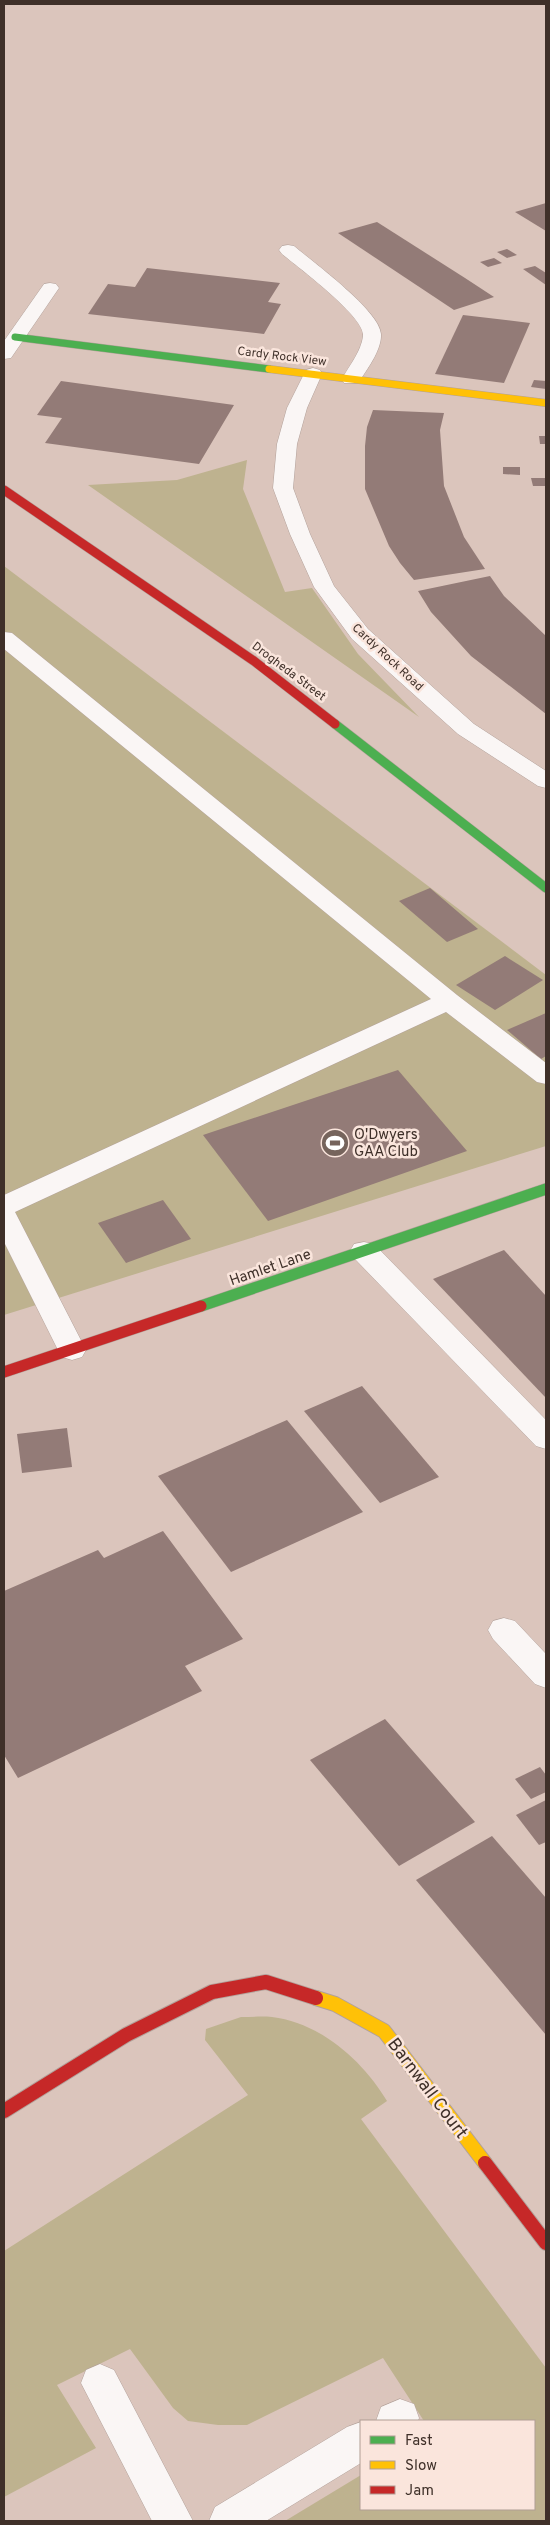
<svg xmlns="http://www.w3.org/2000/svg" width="550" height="2525" font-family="Overpass,sans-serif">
	<rect width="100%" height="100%" fill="#dbc5bc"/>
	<g fill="#beb28f">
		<polygon points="247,460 243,489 285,592 312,588 358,654 419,717 88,485 177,480"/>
		<polygon points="4,566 546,975 546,1146 4,1315"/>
		<path d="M241,2017c10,0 21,-1 31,0 49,6 91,44 115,84l-26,18 185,249v153h-261l76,-46v34h173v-88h-110l-41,-63 -136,67h-29l-30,-4 -15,-13 -43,-59 -73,36 39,63 -92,49v-246l244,-156 -43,-55 1,-11z"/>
	</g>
	<g fill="#937b77">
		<polygon points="546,203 546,231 515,212"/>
		<polygon points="377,222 465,278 494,297 454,310 338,233"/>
		<polygon points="507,249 517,255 507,258 497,252"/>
		<polygon points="494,258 502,263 488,267 480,262"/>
		<polygon points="535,266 546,273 546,285 523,269"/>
		<polygon points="147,268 280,283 268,302 281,304 264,334 88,314 108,284 135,287"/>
		<polygon points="463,315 530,323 504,383 435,374"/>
		<polygon points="534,380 546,381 546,389 531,387"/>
		<polygon points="61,381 234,405 199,464 45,443 62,418 37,415"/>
		<polygon points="373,410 444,413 440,430 444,486 464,537 485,569 414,580 400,563 389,546 365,489 365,446 367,427"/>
		<polygon points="539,436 546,436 546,444 540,444"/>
		<polygon points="503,467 520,467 520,475 503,474"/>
		<polygon points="531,478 546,478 546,486 533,486"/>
		<polygon points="490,576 504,596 546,636 546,714 471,656 431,612 418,591"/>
		<polygon points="430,888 478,929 447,942 399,901"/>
		<polygon points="505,956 543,980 495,1010 456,985"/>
		<polygon points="546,1013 546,1056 541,1059 507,1030"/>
		<polygon points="398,1070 467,1151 268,1221 203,1135"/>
		<polygon points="163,1200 191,1239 126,1263 98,1223"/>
		<polygon points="504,1250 546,1296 546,1398 433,1279"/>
		<polygon points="362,1386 439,1477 380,1503 304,1411"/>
		<polygon points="287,1420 363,1512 231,1572 158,1476"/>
		<polygon points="67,1428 72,1467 22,1473 17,1434"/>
		<polygon points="163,1531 243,1639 185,1666 202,1691 18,1778 4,1755 4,1591 98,1550 104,1558"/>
		<polygon points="385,1719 475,1822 399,1866 310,1760"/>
		<polygon points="540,1767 546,1775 546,1792 531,1799 515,1779"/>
		<polygon points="546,1800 546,1842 539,1845 516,1815"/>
		<polygon points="492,1836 546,1898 546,2035 416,1880"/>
	</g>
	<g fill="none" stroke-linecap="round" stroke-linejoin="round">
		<defs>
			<g id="lane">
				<polygon points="4,632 12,633 457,995 546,1063 546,1084 537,1082 446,1012 15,1212 86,1350 82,1357 72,1360 62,1357 58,1350 4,1242 4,1195 431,999 4,649"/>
				<polygon points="364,1242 374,1244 546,1420 546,1449 536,1446 354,1258 350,1251 354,1244"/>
			</g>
			<g id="street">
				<path d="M288,245l6,1c19,16 86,65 87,88 1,16 -15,37 -23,49h-14l-2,-4c7,-13 21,-30 21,-45 -1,-19 -65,-67 -81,-80l-3,-4 3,-4z"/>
				<polygon points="50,283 56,284 59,288 11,358 4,359 4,341 44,284"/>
				<polygon points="313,368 320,370 322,374 307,408 297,444 293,488 310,534 334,586 368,629 474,724 546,771 546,788 538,786 458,734 352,639 314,587 290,534 273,488 277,444 287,408 306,370"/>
				<polygon points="504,1618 515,1621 546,1654 546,1688 535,1684 493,1639 488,1630 493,1621"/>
				<polygon points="100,2364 114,2370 193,2521 152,2521 81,2383 86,2370"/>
				<polygon points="400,2399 414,2404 419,2418 418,2421 376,2421 381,2407"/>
				<polygon points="361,2422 361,2463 266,2521 209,2521 215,2507 347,2427"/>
			</g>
			<polyline id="fast-far2" points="15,337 269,369"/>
			<polyline id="fast-far1" points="335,724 546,888"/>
			<polyline id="fast" points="201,1306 546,1189"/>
			<polyline id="slow-far1" points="269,369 546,403"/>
			<polyline id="slow" points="316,1998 335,2004 384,2031 485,2163"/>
			<polyline id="jam-far2" points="4,490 254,661 335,724"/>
			<polyline id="jam-far1" points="4,1372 201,1306"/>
			<g id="jam">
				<polyline points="4,2111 126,2035 212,1992 266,1982 316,1998"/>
				<polyline points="485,2163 546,2243"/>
			</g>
		</defs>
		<use href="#lane" stroke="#b2a19a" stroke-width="1"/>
		<use href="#street" stroke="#b2a19a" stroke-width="1"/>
		<use href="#fast-far2" stroke="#b2a19a" stroke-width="8"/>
		<use href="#fast-far1" stroke="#b2a19a" stroke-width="10"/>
		<use href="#fast" stroke="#b2a19a" stroke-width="12"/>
		<use href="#slow-far1" stroke="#b2a19a" stroke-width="8"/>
		<use href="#slow" stroke="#b2a19a" stroke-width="16"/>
		<use href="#jam-far2" stroke="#b2a19a" stroke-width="10"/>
		<use href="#jam-far1" stroke="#b2a19a" stroke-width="12"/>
		<use href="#jam" stroke="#b2a19a" stroke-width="16"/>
		<use href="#lane" fill="#faf6f5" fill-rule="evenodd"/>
		<use href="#street" fill="#faf6f5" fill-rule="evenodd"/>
		<use href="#fast-far2" stroke="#4caf50" stroke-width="7"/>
		<use href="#fast-far1" stroke="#4caf50" stroke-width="9"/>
		<use href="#fast" stroke="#4caf50" stroke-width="11"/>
		<use href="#slow-far1" stroke="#ffc107" stroke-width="7"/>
		<use href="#slow" stroke="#ffc107" stroke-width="14"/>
		<use href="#jam-far2" stroke="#c62828" stroke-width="9"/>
		<use href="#jam-far1" stroke="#c62828" stroke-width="11"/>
		<use href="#jam" stroke="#c62828" stroke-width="14"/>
	</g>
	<defs>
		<symbol id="stadium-disc" viewBox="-11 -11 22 22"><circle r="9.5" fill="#76645c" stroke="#fae5dc"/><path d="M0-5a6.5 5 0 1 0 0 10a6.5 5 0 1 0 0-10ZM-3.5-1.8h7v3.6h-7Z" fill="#fff"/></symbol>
	</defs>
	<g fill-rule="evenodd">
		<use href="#stadium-disc" x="319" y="1127" width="32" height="32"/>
	</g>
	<g text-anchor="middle" stroke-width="5" stroke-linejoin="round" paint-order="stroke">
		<g font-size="12" fill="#3f3029" stroke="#fae5dc">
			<text transform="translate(282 356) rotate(7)" y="4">Cardy Rock View</text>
			<text transform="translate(388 657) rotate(43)" y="4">Cardy Rock Road</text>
			<text transform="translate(289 671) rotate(37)" y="4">Drogheda Street</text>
		</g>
		<g font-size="15" fill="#3f3029" stroke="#fae5dc" text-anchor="start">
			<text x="354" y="1139">O'Dwyers<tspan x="354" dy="17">GAA Club</tspan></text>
		</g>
		<g font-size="15" fill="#3f3029" stroke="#fae5dc">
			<text transform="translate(270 1267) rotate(-19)" y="5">Hamlet Lane</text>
		</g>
		<g font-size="18" fill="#3f3029" stroke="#fae5dc">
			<text transform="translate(428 2088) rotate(53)" y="6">Barnwall Court</text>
		</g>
	</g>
	<rect width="550" height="2525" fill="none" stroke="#3f3029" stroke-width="10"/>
	<rect x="360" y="2420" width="175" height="90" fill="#fae5dc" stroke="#af9d94"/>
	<rect x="370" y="2436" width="25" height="8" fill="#4caf50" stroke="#af9d94"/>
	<text x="405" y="2445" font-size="15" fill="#3f3029">Fast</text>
	<rect x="370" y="2461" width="25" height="8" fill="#ffc107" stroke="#af9d94"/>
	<text x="405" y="2470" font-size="15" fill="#3f3029">Slow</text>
	<rect x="370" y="2486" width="25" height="8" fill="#c62828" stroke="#af9d94"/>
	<text x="405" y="2495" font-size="15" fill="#3f3029">Jam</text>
</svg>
